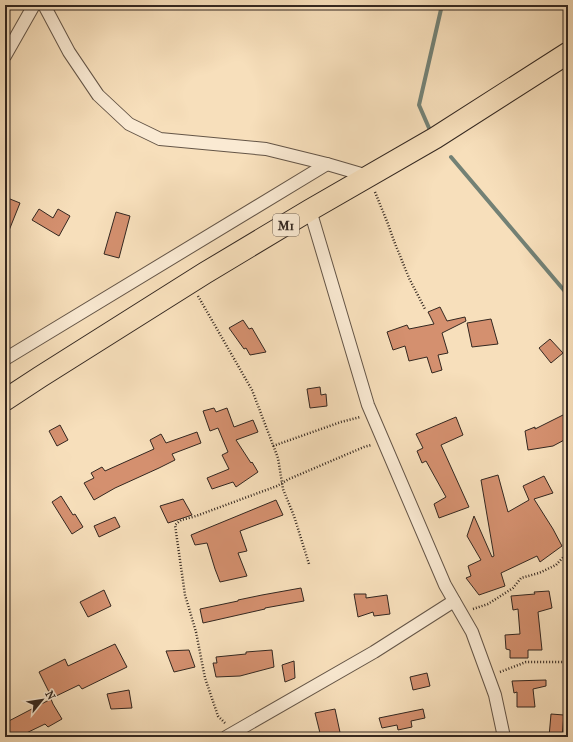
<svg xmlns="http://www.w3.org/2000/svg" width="573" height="742" font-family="'IM FELL French Canon',serif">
	<rect width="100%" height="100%" fill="#f7dfbb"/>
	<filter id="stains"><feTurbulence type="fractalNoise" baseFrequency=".005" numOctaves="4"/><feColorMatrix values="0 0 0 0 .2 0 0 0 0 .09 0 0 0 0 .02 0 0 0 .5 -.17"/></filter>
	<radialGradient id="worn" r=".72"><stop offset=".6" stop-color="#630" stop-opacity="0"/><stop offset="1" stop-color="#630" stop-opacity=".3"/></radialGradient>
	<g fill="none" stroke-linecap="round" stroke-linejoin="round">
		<g stroke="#738175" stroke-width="4">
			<polyline points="429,128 419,105 442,5"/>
			<polyline points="451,157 568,295"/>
		</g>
	</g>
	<g fill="#d4906f" stroke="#332720">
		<polygon points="5,197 20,203 6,238 5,238"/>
		<polygon points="39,209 53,218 58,209 70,216 59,236 32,220"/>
		<polygon points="116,212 130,216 119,258 104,254"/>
		<polygon points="440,307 447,321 465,317 466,321 442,333 448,353 438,355 442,370 432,373 427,357 409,361 405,346 393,350 387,332 407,325 409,329 434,324 428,312"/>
		<polygon points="491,319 498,344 472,347 467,323"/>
		<polygon points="243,320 249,329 252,328 266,352 250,355 246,348 244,349 229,328"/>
		<polygon points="550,339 563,353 551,363 539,348"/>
		<polygon points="320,387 321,395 326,394 327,406 310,408 307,389"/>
		<polygon points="214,408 216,412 227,408 234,427 253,420 258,432 236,440 251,463 252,462 258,472 236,487 233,482 212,489 207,478 229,469 222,455 228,452 218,428 210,431 203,411"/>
		<polygon points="563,415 568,423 568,438 553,446 528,450 525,431 535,427 535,429"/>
		<polygon points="456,417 463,435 441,445 469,507 439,518 434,504 446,497 426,461 422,463 417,451 423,448 416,434"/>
		<polygon points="60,425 68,440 57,446 49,431"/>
		<polygon points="197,432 201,443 172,454 175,460 159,468 115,488 94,500 84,483 94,478 91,473 102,467 105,471 154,449 150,440 161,434 166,443"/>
		<polygon points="498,475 508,512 529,500 523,486 544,476 553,493 534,499 553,529 562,546 540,562 537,556 501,573 505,586 479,595 466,578 471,576 468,566 481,560 467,536 474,516 492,557 494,556 481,480"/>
		<polygon points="61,496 73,515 75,514 83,527 72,534 52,502"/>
		<polygon points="183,499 192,515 168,523 160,506"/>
		<polygon points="276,500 283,515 240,531 247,551 238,553 247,576 220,582 215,569 207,543 195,545 191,535"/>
		<polygon points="115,517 120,527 99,537 94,526"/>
		<polygon points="301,588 304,601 265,608 265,609 203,623 200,609 238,601 238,600 262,595"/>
		<polygon points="104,590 111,606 88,617 80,602"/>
		<polygon points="549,591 552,608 538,612 542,650 528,650 528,658 510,658 510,650 506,649 505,635 520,634 518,609 513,610 511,596 535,594 534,592"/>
		<polygon points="354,594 366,594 366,598 387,595 390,614 374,616 373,612 358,617"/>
		<polygon points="115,644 127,667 82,689 79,685 52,698 39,672 65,659 68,666"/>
		<polygon points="189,650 195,667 174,672 166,651"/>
		<polygon points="272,650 274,667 240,676 216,677 213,663 217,663 216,657 246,654 246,652"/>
		<polygon points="294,661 295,678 285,682 282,665"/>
		<polygon points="427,673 430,686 413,690 410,677"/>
		<polygon points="546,680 546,686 533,689 535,707 517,707 517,692 514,693 512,681"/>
		<polygon points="129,690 132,708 111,709 107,694"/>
		<polygon points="51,699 53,704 62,719 48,727 45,724 18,737 5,737 5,723"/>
		<polygon points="335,709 341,737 321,737 315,713"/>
		<polygon points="423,709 425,718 411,721 412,727 398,730 397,725 382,728 379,718"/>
		<polygon points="551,714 564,715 562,737 549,737"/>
	</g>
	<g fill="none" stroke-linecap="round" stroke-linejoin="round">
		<defs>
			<g id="minor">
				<polyline points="44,5 69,52 98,95 129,124 160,139 266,149 327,164 368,176"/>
				<polyline points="5,56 34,5"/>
				<polyline points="310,210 368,405 445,585 472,632 495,695 504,737"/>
				<polyline points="5,359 327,164"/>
				<polyline points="226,737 374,652 454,601"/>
			</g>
			<polyline id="trunk" points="5,400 40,377 205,273 310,210 435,138 568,53"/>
		</defs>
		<use href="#minor" stroke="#645547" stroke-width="14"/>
		<use href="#trunk" stroke="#332720" stroke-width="23"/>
		<g stroke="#332720" stroke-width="2.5" stroke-dasharray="1 2" stroke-linecap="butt">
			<polyline points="375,192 388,224 394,241 409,278 425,309"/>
			<polyline points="198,296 252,390 278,458 283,489 294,516 309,564"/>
			<polyline points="273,446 341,422 360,417"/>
			<polyline points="473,609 488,604 513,588 521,578 539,573 556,565 568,552"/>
			<polyline points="500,672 526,662 568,662"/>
			<polyline points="225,723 218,716 205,678 196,632 185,595 175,525 181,520 196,516 277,486 289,479 364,447 371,445"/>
		</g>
		<use href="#minor" stroke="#faead3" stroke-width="12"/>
		<use href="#trunk" stroke="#f7dfbb" stroke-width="21"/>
	</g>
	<g text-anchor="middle" stroke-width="3" stroke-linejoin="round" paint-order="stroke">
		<rect fill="#faead3" stroke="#6f6256" stroke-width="1" x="273" y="214" width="26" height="22" rx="3"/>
		<g font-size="13" font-weight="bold" fill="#332720">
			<text x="286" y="230">M1</text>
		</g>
	</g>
	<rect width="573" height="742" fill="none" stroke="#f7dfbb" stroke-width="20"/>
	<rect x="6" y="6" width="561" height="730" fill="none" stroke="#332720" stroke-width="2"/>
	<rect x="10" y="10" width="553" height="722" fill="none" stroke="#332720"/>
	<g transform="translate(42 700) rotate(60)" stroke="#faead3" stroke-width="3" paint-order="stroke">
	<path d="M0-3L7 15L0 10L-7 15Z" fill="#332720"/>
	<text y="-6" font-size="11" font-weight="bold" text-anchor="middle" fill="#332720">N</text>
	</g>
	<rect width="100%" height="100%" filter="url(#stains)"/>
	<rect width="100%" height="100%" fill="url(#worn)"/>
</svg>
